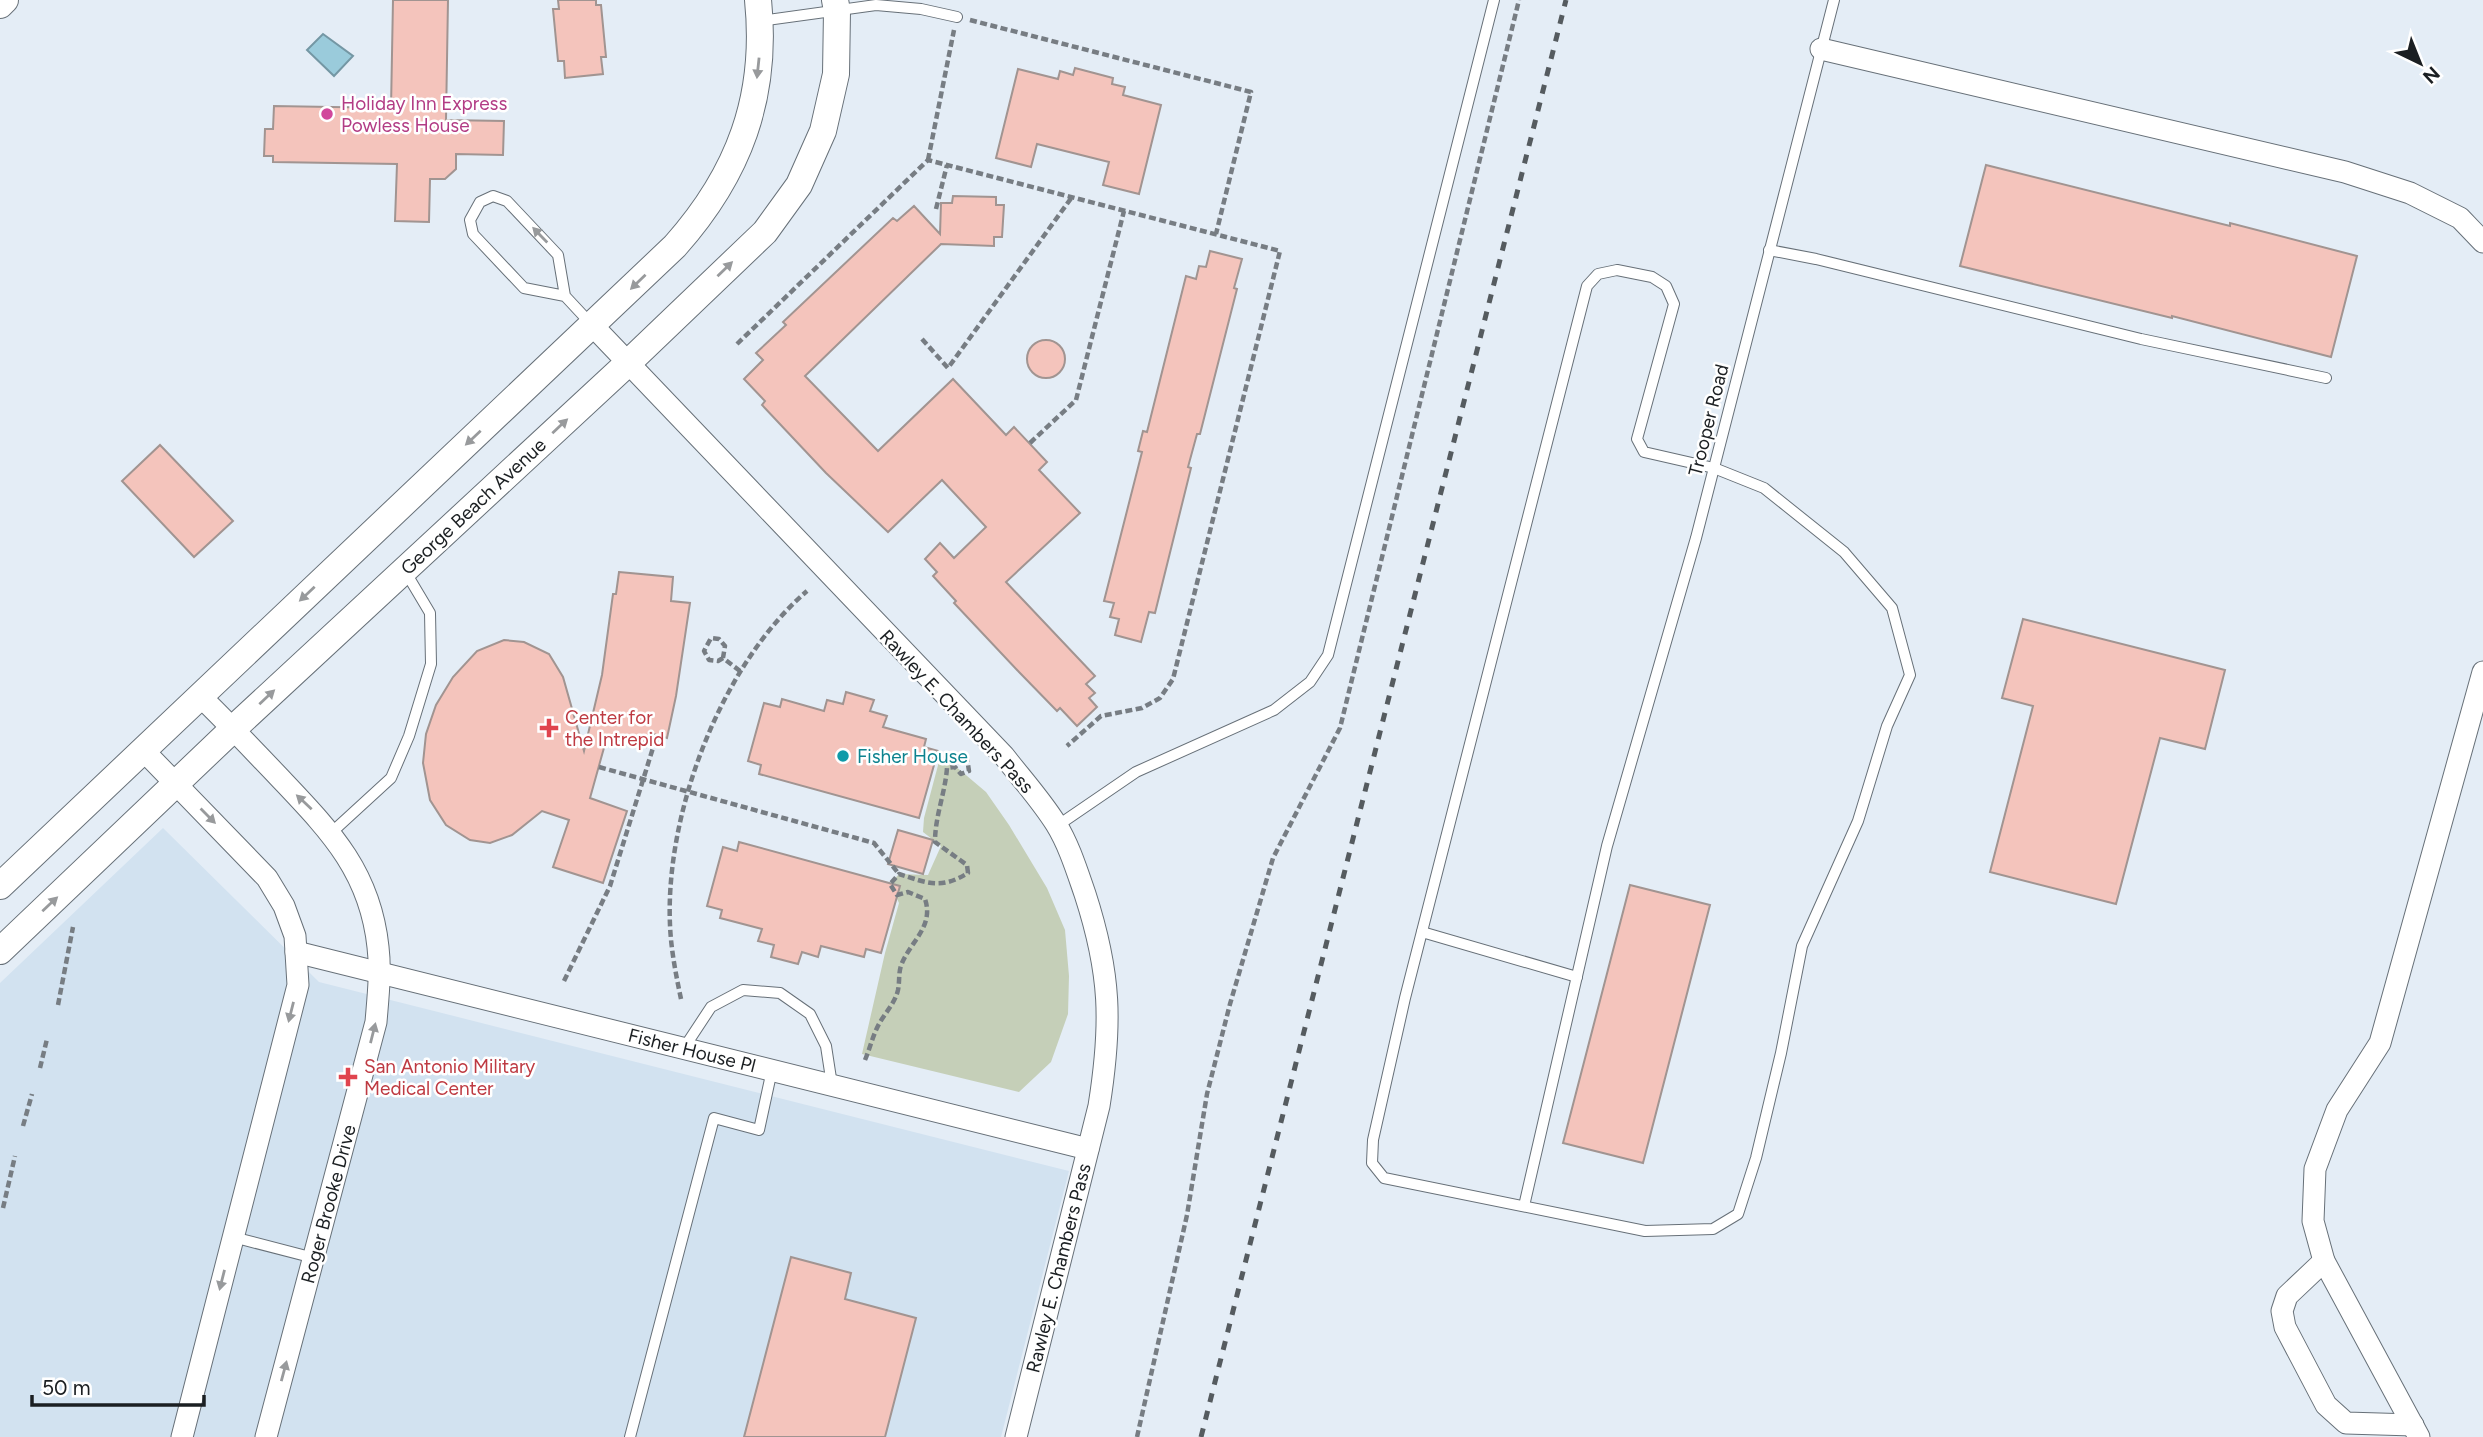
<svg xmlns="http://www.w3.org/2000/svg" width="2483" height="1437" font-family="Figtree,sans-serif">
	<rect width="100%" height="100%" fill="#e4edf6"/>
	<polygon fill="#d2e2f0" points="163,828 319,982 1069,1171 1001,1437 0,1437 0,983"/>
	<polygon fill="#c5cfb8" points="941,754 986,792 1009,825 1047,888 1065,930 1069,976 1068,1014 1051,1062 1019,1092 862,1054 885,953 899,903 890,884 899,874 928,875 941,846 923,832 924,818"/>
	<polygon fill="#9acbdb" stroke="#7497a4" stroke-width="2" points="323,34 353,56 334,76 307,50"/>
	<g fill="#f4c4bc" stroke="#a19491" stroke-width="2">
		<polygon points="393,0 448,0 446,120 504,121 503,155 456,154 456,169 445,179 430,179 429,222 395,221 397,164 273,162 273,156 264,156 265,129 273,129 274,106 391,108"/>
		<polygon points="558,0 596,0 596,5 601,5 606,57 601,57 603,74 565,78 564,61 558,61 553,9 559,9"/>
		<polygon points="1075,68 1113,78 1112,84 1125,87 1123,95 1161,105 1139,194 1103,185 1109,162 1037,144 1031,167 996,158 1018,69 1058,79 1060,71 1073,75"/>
		<polygon points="1986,165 2230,226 2230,223 2357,256 2331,357 2172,316 2172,318 1960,266"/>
		<polygon points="953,196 996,197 996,205 1004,205 1002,237 994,237 994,246 941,244 805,376 878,451 953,379 1006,435 1014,427 1047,462 1039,470 1080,513 1006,582 1095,676 1086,684 1095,693 1089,698 1097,707 1077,726 1060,708 1057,711 1019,672 954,603 956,601 933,576 937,572 925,559 940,543 954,558 986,527 942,480 888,532 826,473 762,405 765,401 744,379 763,360 756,353 786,325 783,322 893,218 897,221 914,206 940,234 941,203 952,203"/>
		<polygon points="1210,251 1242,259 1234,288 1237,289 1200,434 1197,434 1188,467 1191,468 1155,613 1149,612 1141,642 1115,635 1119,619 1110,617 1114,603 1104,601 1142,452 1138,451 1143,431 1147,432 1186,276 1196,279 1199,266 1206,267"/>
		<circle cx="1046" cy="359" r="19"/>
		<polygon points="160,445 233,521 194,557 122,481"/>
		<polygon points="619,572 673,577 671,601 690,603 676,696 667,738 650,733 646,747 607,737 590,798 627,811 603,883 553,867 569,820 542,811 512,835 490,843 470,840 446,825 430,800 423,763 426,734 436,705 453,677 477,651 504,640 524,642 549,654 563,677 584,751 602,675 613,594 616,594"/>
		<polygon points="2023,619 2225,670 2205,749 2160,738 2116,904 1990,872 2033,706 2002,698"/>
		<polygon points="846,692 874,700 870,711 887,716 883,727 926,739 924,747 938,751 919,818 759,774 761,765 748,761 764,703 780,707 782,699 824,711 827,700 843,704"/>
		<polygon points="898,830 933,840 923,874 888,864"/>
		<polygon points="739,842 900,886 881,953 866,949 864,957 821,946 818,957 802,952 798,964 771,957 774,945 758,941 762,929 720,918 722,910 707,906 723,847 737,851"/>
		<polygon points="1630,885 1710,905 1643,1163 1563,1143"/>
		<polygon points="791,1257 851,1273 845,1299 916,1318 885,1437 744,1437"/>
	</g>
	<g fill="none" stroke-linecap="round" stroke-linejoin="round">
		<defs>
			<g id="service">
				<polyline points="760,21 876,5 921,9 957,17"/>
				<polyline points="1769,250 1816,259 2141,339 2326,378"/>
				<polygon points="1617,270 1652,277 1666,286 1674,304 1637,439 1644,452 1714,468 1764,488 1844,552 1892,608 1910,675 1887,726 1858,821 1802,946 1781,1053 1756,1158 1738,1214 1713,1229 1645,1231 1384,1178 1372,1163 1373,1140 1405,998 1587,286 1598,274"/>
				<polyline points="565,296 524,288 473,234 470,220 480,202 493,196 507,201 558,255 565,296 592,325"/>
				<polyline points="1057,826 1136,772 1274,710 1310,682 1328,655 1494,0"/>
				<polyline points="331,833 391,778 409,736 431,664 430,613 405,571"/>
				<polyline points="1422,932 1577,977"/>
				<polyline points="684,1048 711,1007 743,990 780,993 810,1014 826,1046 832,1085"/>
				<polyline points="1524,1206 1607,846 1696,538 1834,0"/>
				<polyline points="233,1237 314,1258"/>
				<polyline points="630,1437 714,1118 759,1130 772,1070"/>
			</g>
			<g id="minor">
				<polyline points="1821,49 2345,172 2410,193 2460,218 2483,242"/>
				<path d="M592,325l412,431c17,22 37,44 52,68 13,21 21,47 29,70 26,80 27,130 14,212l-83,331"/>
				<path d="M200,696c27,26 52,53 78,80 50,53 92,94 100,171 3,25 0,50 -2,75l-110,415"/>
				<polyline points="143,750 267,878 284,906 295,936 298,985 182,1437"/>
				<polyline points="296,952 1088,1149"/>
				<polyline points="2324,1261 2287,1296 2282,1311 2285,1327 2326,1405 2346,1423 2413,1425"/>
				<polyline points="2419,1437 2324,1261 2313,1221 2315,1169 2337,1110 2380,1043 2483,672"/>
			</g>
			<g id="tertiary">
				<polyline points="0,5 5,0"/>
				<path d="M0,886l675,-640c64,-72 93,-149 83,-246"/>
				<polyline points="0,951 233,729 628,363 765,232 799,185 823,131 836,74 837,11 835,0"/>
			</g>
		</defs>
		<use href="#service" stroke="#677078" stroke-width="12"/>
		<use href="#minor" stroke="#677078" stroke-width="23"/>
		<use href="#tertiary" stroke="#677078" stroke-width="28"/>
		<g stroke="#777d83" stroke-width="4.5" stroke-dasharray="7 3.5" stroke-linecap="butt">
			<polyline points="970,20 1251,92 1216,234"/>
			<polyline points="928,160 954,30"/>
			<polyline points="936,209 947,165"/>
			<polyline points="922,339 948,368 1072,197"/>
			<polyline points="737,344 928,160 1280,251 1173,679 1160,698 1142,708 1101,716 1067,746"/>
			<polyline points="1030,443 1076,400 1124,211"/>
			<polyline points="723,658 718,661 709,660 704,651 711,638 719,639 725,646 723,658 740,671"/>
			<polyline points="599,767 874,843 899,874"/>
			<polyline points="564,981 610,886 657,735"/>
			<path d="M681,999c-5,-24 -10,-49 -11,-74 -5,-112 51,-260 137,-334"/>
			<polyline points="58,1005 73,927"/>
			<path d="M865,1060c5,-12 8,-25 14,-36 6,-11 16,-21 19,-34 2,-10 0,-18 4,-27 10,-23 32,-37 23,-64l-17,-7 -11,3 -7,-11 9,-10c29,9 41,16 69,-1l-1,-8 -32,-23c0,-26 10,-48 12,-74l8,-1 6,7 8,-3 -3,-19"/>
			<polyline points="40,1068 47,1039"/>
			<polyline points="23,1126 32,1094"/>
			<polyline points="3,1208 15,1156"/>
			<polyline points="1137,1437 1187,1215 1207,1094 1230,1004 1273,858 1340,728 1519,0"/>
		</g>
		<use href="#service" stroke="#fff" stroke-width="10"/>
		<use href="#minor" stroke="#fff" stroke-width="21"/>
		<use href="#tertiary" stroke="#fff" stroke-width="26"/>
		<polyline stroke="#555b5f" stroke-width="5" stroke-dasharray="9 9" stroke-linecap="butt" points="1201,1437 1566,0"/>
	</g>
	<defs><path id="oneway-solid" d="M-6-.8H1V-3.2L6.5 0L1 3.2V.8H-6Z" transform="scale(1.75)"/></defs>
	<g fill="#989a9c">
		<use href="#oneway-solid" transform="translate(758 68) rotate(96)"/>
		<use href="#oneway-solid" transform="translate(540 235) rotate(-134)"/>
		<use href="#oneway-solid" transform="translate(725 269) rotate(-44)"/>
		<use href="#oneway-solid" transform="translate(638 282) rotate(136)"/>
		<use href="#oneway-solid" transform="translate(560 426) rotate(-43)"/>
		<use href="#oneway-solid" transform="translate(473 438) rotate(137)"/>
		<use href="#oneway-solid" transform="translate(307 594) rotate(137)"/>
		<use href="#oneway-solid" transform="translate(267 697) rotate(-43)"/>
		<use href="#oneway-solid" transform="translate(304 802) rotate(-137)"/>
		<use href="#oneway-solid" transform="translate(208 816) rotate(45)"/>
		<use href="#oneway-solid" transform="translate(50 904) rotate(-43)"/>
		<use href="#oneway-solid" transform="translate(291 1012) rotate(104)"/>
		<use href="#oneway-solid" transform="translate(373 1033) rotate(-76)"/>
		<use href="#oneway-solid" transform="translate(222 1280) rotate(104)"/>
		<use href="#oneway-solid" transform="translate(284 1371) rotate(-75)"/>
	</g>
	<circle fill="#d1479c" stroke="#fff" stroke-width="2.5" cx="327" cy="114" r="7"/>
	<g fill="#e0444e" stroke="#fff" stroke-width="2.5">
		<path d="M545.5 717.5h7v7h7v7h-7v7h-7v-7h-7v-7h7z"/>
		<path d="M344.5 1066.5h7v7h7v7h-7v7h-7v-7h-7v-7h7z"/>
	</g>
	<circle fill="#0f9aa8" stroke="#fff" stroke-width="2.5" cx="843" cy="756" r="7"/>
	<g text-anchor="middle" stroke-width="5" stroke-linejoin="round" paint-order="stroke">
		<g font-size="19" fill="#b23c85" stroke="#fff" text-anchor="start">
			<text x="341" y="110">Holiday Inn Express<tspan x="341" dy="22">Powless House</tspan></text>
		</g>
		<g font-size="19" fill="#1b1f22" stroke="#fff">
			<text transform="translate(1708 420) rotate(-76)" y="7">Trooper Road</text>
			<text transform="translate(473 506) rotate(-43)" y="7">George Beach Avenue</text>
			<text transform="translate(957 711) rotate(47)" y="7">Rawley E. Chambers Pass</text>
			<text transform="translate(692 1050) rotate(14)" y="7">Fisher House Pl</text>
			<text transform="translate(328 1204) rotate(-75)" y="7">Roger Brooke Drive</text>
			<text transform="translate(1058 1268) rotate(-76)" y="7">Rawley E. Chambers Pass</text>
		</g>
		<g font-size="19" fill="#be3a42" stroke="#fff" text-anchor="start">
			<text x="565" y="724">Center for<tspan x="565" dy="22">the Intrepid</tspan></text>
			<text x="364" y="1073">San Antonio Military<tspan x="364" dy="22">Medical Center</tspan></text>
		</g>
		<g font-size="19" fill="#0d838f" stroke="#fff" text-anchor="start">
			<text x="857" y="763">Fisher House</text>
		</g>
	</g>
	<g transform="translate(2420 63) rotate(137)" stroke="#ffffff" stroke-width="5" paint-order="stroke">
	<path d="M0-5L12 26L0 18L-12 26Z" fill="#1b1f22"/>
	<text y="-10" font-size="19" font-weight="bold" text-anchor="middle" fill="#1b1f22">N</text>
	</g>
	<path d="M32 1395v10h172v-10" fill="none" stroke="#1b1f22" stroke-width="3.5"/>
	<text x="42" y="1395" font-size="21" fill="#1b1f22" stroke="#ffffff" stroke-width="5" paint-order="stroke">50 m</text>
</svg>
